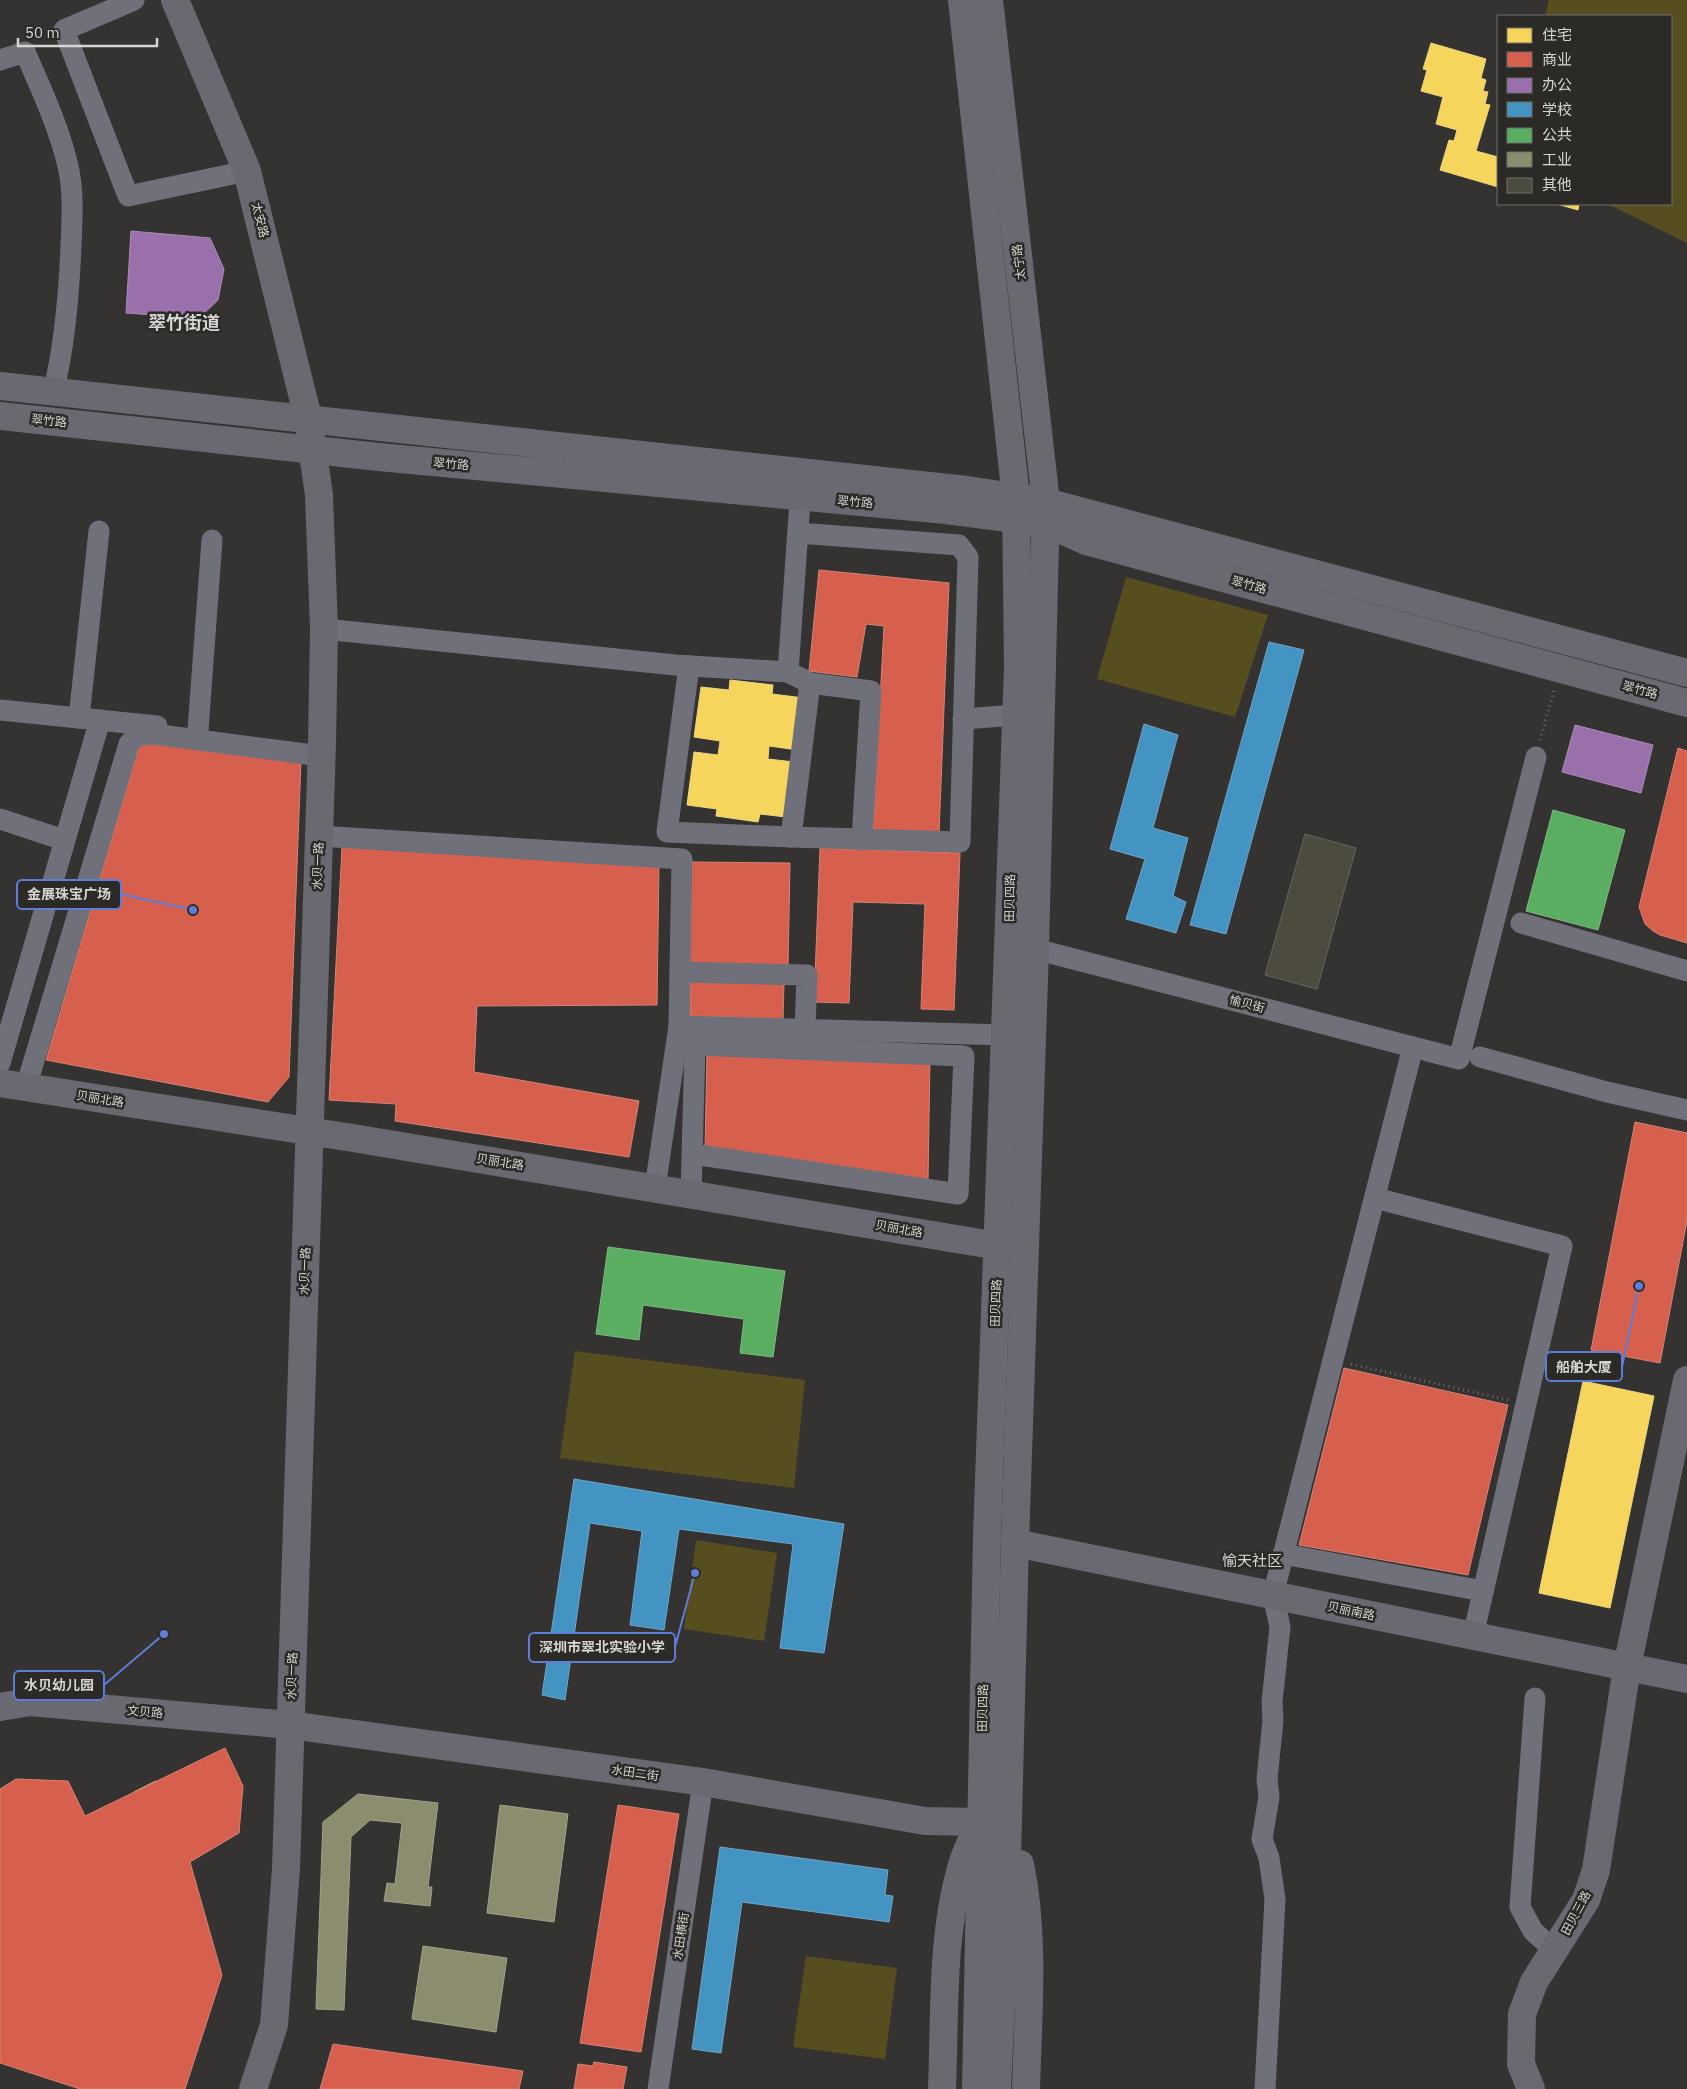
<svg xmlns="http://www.w3.org/2000/svg" width="1687" height="2089" font-family="'IBM Plex Sans','Noto Sans SC',sans-serif">
	<rect width="100%" height="100%" fill="#343331"/>
	<g fill="#564e1f">
		<polygon points="1549,0 1687,0 1687,243 1608,204 1671,204 1671,16 1545,16"/>
		<polygon points="1126,577 1268,615 1235,717 1097,679"/>
		<polygon points="575,1351 805,1380 794,1488 560,1458"/>
		<polygon points="696,1540 777,1553 764,1641 684,1629"/>
		<polygon points="806,1956 897,1968 885,2059 793,2047"/>
	</g>
	<g fill="#f6d55c" stroke="#ecd580">
		<polygon points="1431,43 1486,59 1481,78 1486,80 1483,91 1488,92 1485,104 1490,105 1476,151 1498,157 1498,187 1440,170 1449,140 1454,141 1457,130 1436,124 1443,97 1421,91 1427,70 1423,69"/>
		<polygon points="1557,204 1579,204 1578,210"/>
		<polygon points="730,680 773,685 772,694 804,698 797,750 769,746 768,759 794,762 786,817 760,814 758,822 716,816 717,809 687,805 694,752 718,755 720,741 694,737 701,687 729,690"/>
		<polygon points="1583,1381 1654,1396 1610,1608 1539,1593"/>
		<polygon points="201,1771 225,1816 200,1829 194,1817 179,1825 183,1832 188,1829 195,1842 158,1861 155,1855 163,1851 155,1836 125,1852 116,1835 147,1818 134,1792 156,1781 168,1805 183,1797 177,1784"/>
		<polygon points="52,1795 72,1839 49,1850 45,1841 37,1844 48,1868 19,1882 9,1860 0,1864 0,1806 18,1797 22,1806 19,1808 26,1823 32,1820 27,1807"/>
		<polygon points="132,1974 154,1981 150,1995 176,2003 179,1990 202,1997 171,2089 130,2089 100,2080"/>
		<polygon points="334,2056 350,2061 351,2057 384,2067 377,2089 328,2089 333,2074 328,2072"/>
		<polygon points="599,2071 617,2073 615,2088 620,2089 576,2089 578,2080 585,2081 586,2075 598,2082"/>
		<polygon points="446,2074 454,2077 455,2074 491,2084 489,2089 442,2089"/>
	</g>
	<g fill="#d6604d" stroke="#d68375">
		<polygon points="819,570 949,583 939,834 873,833 884,626 866,624 857,677 809,671"/>
		<polygon points="141,740 301,761 289,1077 268,1102 46,1060"/>
		<polygon points="1678,748 1687,751 1687,943 1660,935 1653,931 1645,924 1639,907"/>
		<polygon points="342,847 659,865 657,1005 477,1006 474,1072 639,1101 629,1157 395,1121 396,1104 329,1100"/>
		<polygon points="820,848 960,853 954,1010 921,1009 925,904 853,902 849,1003 814,1002"/>
		<polygon points="692,862 790,863 788,968 690,966"/>
		<polygon points="690,980 784,984 783,1019 690,1016"/>
		<polygon points="707,1051 930,1059 928,1181 705,1150"/>
		<polygon points="1635,1122 1687,1133 1687,1221 1660,1363 1591,1350"/>
		<polygon points="1344,1368 1508,1405 1468,1575 1299,1545"/>
		<polygon points="225,1748 243,1786 239,1833 190,1862 222,1975 185,2089 80,2089 0,2063 0,1789 16,1779 68,1781 85,1816"/>
		<polygon points="618,1805 679,1814 641,2052 580,2043"/>
		<polygon points="333,2044 523,2071 519,2089 320,2089"/>
		<polygon points="594,2062 627,2067 623,2089 574,2089 578,2064 593,2066"/>
	</g>
	<g fill="#9970ab" stroke="#ab8eb7">
		<polygon points="131,231 210,238 224,269 218,300 199,318 126,313"/>
		<polygon points="1575,725 1653,745 1641,793 1562,772"/>
	</g>
	<g fill="#4393c3" stroke="#6fa7c8">
		<polygon points="1269,642 1304,650 1226,934 1190,925"/>
		<polygon points="1144,724 1178,735 1153,828 1188,838 1173,896 1186,902 1176,933 1126,919 1145,859 1110,849"/>
		<polygon points="574,1479 844,1524 824,1653 780,1648 793,1544 679,1529 664,1630 630,1625 642,1531 590,1523 565,1700 542,1695"/>
		<polygon points="720,1847 888,1870 885,1895 893,1896 889,1922 742,1902 721,2053 692,2049"/>
	</g>
	<g fill="#5aae61" stroke="#7fba83">
		<polygon points="1553,810 1625,830 1598,930 1526,911"/>
		<polygon points="608,1247 785,1271 773,1357 740,1353 744,1319 643,1305 639,1340 596,1334"/>
	</g>
	<g fill="#8c8c6e" stroke="#a2a28c">
		<polygon points="358,1794 438,1803 428,1887 432,1887 430,1906 384,1901 387,1883 395,1884 402,1823 370,1820 351,1837 344,2010 316,2009 323,1822"/>
		<polygon points="500,1805 568,1814 554,1922 487,1913"/>
		<polygon points="423,1946 507,1958 496,2032 412,2019"/>
	</g>
	<polygon fill="#4d4b3e" stroke="#666563" points="1305,834 1356,848 1317,989 1265,975"/>
	<g fill="none" stroke-linecap="round" stroke-linejoin="round">
		<g stroke="#6a6a6d" stroke-width="3" stroke-dasharray="1 4" stroke-linecap="butt">
			<polyline points="1540,740 1554,690"/>
			<polyline points="1351,1364 1508,1400"/>
		</g>
		<g stroke="#70707a" stroke-width="21">
			<polyline points="134,0 64,30 128,196 247,171"/>
			<path d="M0,60l25,-8c16,37 34,75 43,114 6,26 4,54 3,80 -2,49 -6,99 -18,147"/>
			<polyline points="798,533 959,545 968,557 960,842 791,837 810,683 788,672 799,515 800,497"/>
			<polyline points="324,629 675,665 788,672"/>
			<polyline points="689,666 667,832 791,837"/>
			<polyline points="810,683 871,691 862,840"/>
			<polyline points="0,710 157,726"/>
			<polyline points="79,718 99,531"/>
			<polyline points="963,719 1016,715"/>
			<polyline points="198,730 212,540"/>
			<polyline points="0,819 64,840"/>
			<polyline points="319,836 682,859 679,1026 655,1188"/>
			<polyline points="1521,923 1687,971"/>
			<polyline points="1035,949 1459,1059 1536,757"/>
			<polyline points="680,972 807,975 805,1029"/>
			<polyline points="679,1026 1006,1035"/>
			<polyline points="1480,1057 1607,1092 1687,1110"/>
			<polyline points="0,1063 100,720"/>
			<polyline points="26,1087 129,744 136,736 153,734 321,756"/>
			<polyline points="691,1195 695,1045 964,1056 958,1194 693,1154"/>
			<polyline points="1375,1198 1562,1246 1473,1636"/>
			<polyline points="1283,1554 1483,1591"/>
			<polyline points="1535,1698 1520,1907 1533,1931 1555,1951"/>
			<polyline points="658,2089 703,1782"/>
			<polyline points="1265,2089 1275,1899 1269,1858 1262,1839 1269,1797 1267,1779 1273,1720 1272,1702 1280,1627 1273,1595 1413,1047"/>
		</g>
		<g stroke="#6a6971" stroke-width="28">
			<polyline points="175,0 247,171 308,418 319,495 324,629 322,743 286,1869 274,2025 253,2089"/>
			<polyline points="962,0 1016,498 1018,666 987,1537 976,2089"/>
			<polyline points="989,0 1046,502 1035,949 1015,1543 1006,1896 997,2089"/>
			<polyline points="0,386 967,490 1046,502 1687,673"/>
			<polyline points="0,416 379,457 946,510 1046,523 1086,541 1687,703"/>
			<polyline points="0,1083 353,1138 998,1246"/>
			<polyline points="1015,1543 1687,1679"/>
			<path d="M0,1707l30,-5 260,23 413,57 222,39 55,1c-6,15 -15,30 -19,46 -20,71 -16,148 -19,221"/>
			<path d="M1020,1864c15,73 8,151 6,225"/>
			<polyline points="1531,2089 1521,2064 1522,2014 1534,1982 1586,1900 1596,1870 1627,1667 1687,1380"/>
		</g>
	</g>
	<g text-anchor="middle" stroke-width="5" stroke-linejoin="round" paint-order="stroke">
		<g font-size="12" fill="#d6d5d3" stroke="#2b2a26">
			<text transform="translate(260 220) rotate(76)" y="4">太安路</text>
			<text transform="translate(1019 262) rotate(-97)" y="4">太宁路</text>
			<text transform="translate(49 421) rotate(6)" y="4">翠竹路</text>
			<text transform="translate(451 464) rotate(5)" y="4">翠竹路</text>
			<text transform="translate(855 502) rotate(5)" y="4">翠竹路</text>
			<text transform="translate(1249 585) rotate(15)" y="4">翠竹路</text>
			<text transform="translate(1640 690) rotate(15)" y="4">翠竹路</text>
			<text transform="translate(318 866) rotate(-88)" y="4">水贝一路</text>
			<text transform="translate(1010 898) rotate(-89)" y="4">田贝四路</text>
			<text transform="translate(1247 1004) rotate(15)" y="4">愉贝街</text>
			<text transform="translate(100 1099) rotate(9)" y="4">贝丽北路</text>
			<text transform="translate(500 1162) rotate(9)" y="4">贝丽北路</text>
			<text transform="translate(899 1229) rotate(10)" y="4">贝丽北路</text>
			<text transform="translate(305 1271) rotate(-88)" y="4">水贝一路</text>
			<text transform="translate(996 1303) rotate(-88)" y="4">田贝四路</text>
			<text transform="translate(1351 1611) rotate(12)" y="4">贝丽南路</text>
			<text transform="translate(292 1676) rotate(-88)" y="4">水贝一路</text>
			<text transform="translate(983 1708) rotate(-89)" y="4">田贝四路</text>
			<text transform="translate(145 1712) rotate(5)" y="4">文贝路</text>
			<text transform="translate(635 1773) rotate(8)" y="4">水田二街</text>
			<text transform="translate(1576 1913) rotate(-62)" y="4">田贝三路</text>
			<text transform="translate(681 1936) rotate(-82)" y="4">水田横街</text>
		</g>
		<g font-size="15" fill="#d6d5d3" stroke="#2b2a26">
			<text x="1252" y="1566">愉天社区</text>
		</g>
		<g font-size="18" font-weight="bold" fill="#d6d5d3" stroke="#2b2a26">
			<text x="184" y="329">翠竹街道</text>
		</g>
	</g>
	<path fill="none" stroke="#5e7dd6" stroke-width="2" d="M193 910L121 894M1639 1286L1622 1367M695 1573L675 1647M164 1634L104 1685"/>
	<g fill="#5e7dd6" stroke="#2b2a26" stroke-width="2">
		<circle cx="193" cy="910" r="5"/>
		<circle cx="1639" cy="1286" r="5"/>
		<circle cx="695" cy="1573" r="5"/>
		<circle cx="164" cy="1634" r="5"/>
	</g>
	<g fill="#2b2a26" stroke="#5e7dd6" stroke-width="2">
		<rect x="17" y="880" width="104" height="29" rx="5"/>
		<rect x="1546" y="1352" width="76" height="29" rx="5"/>
		<rect x="529" y="1633" width="146" height="29" rx="5"/>
		<rect x="14" y="1671" width="90" height="29" rx="5"/>
	</g>
	<g font-size="14" text-anchor="middle" font-weight="bold" fill="#d6d5d3">
		<text x="69" y="899">金展珠宝广场</text>
		<text x="1584" y="1372">船舶大厦</text>
		<text x="602" y="1652">深圳市翠北实验小学</text>
		<text x="59" y="1690">水贝幼儿园</text>
	</g>
	<rect x="1497" y="15" width="175" height="190" fill="#2b2a26" stroke="#6f6e6b"/>
	<rect x="1507" y="28" width="25" height="15" fill="#f6d55c" stroke="#6f6e6b"/>
	<text x="1542" y="40" font-size="15" fill="#d6d5d3">住宅</text>
	<rect x="1507" y="52" width="25" height="15" fill="#d6604d" stroke="#6f6e6b"/>
	<text x="1542" y="65" font-size="15" fill="#d6d5d3">商业</text>
	<rect x="1507" y="78" width="25" height="15" fill="#9970ab" stroke="#6f6e6b"/>
	<text x="1542" y="90" font-size="15" fill="#d6d5d3">办公</text>
	<rect x="1507" y="102" width="25" height="15" fill="#4393c3" stroke="#6f6e6b"/>
	<text x="1542" y="115" font-size="15" fill="#d6d5d3">学校</text>
	<rect x="1507" y="128" width="25" height="15" fill="#5aae61" stroke="#6f6e6b"/>
	<text x="1542" y="140" font-size="15" fill="#d6d5d3">公共</text>
	<rect x="1507" y="152" width="25" height="15" fill="#8c8c6e" stroke="#6f6e6b"/>
	<text x="1542" y="165" font-size="15" fill="#d6d5d3">工业</text>
	<rect x="1507" y="178" width="25" height="15" fill="#4d4b3e" stroke="#6f6e6b"/>
	<text x="1542" y="190" font-size="15" fill="#d6d5d3">其他</text>
	<path d="M18 38v8h139v-8" fill="none" stroke="#d6d5d3" stroke-width="2.5"/>
	<text x="25" y="38" font-size="15" fill="#d6d5d3" stroke="#2b2a26" stroke-width="4" paint-order="stroke">50 m</text>
</svg>
